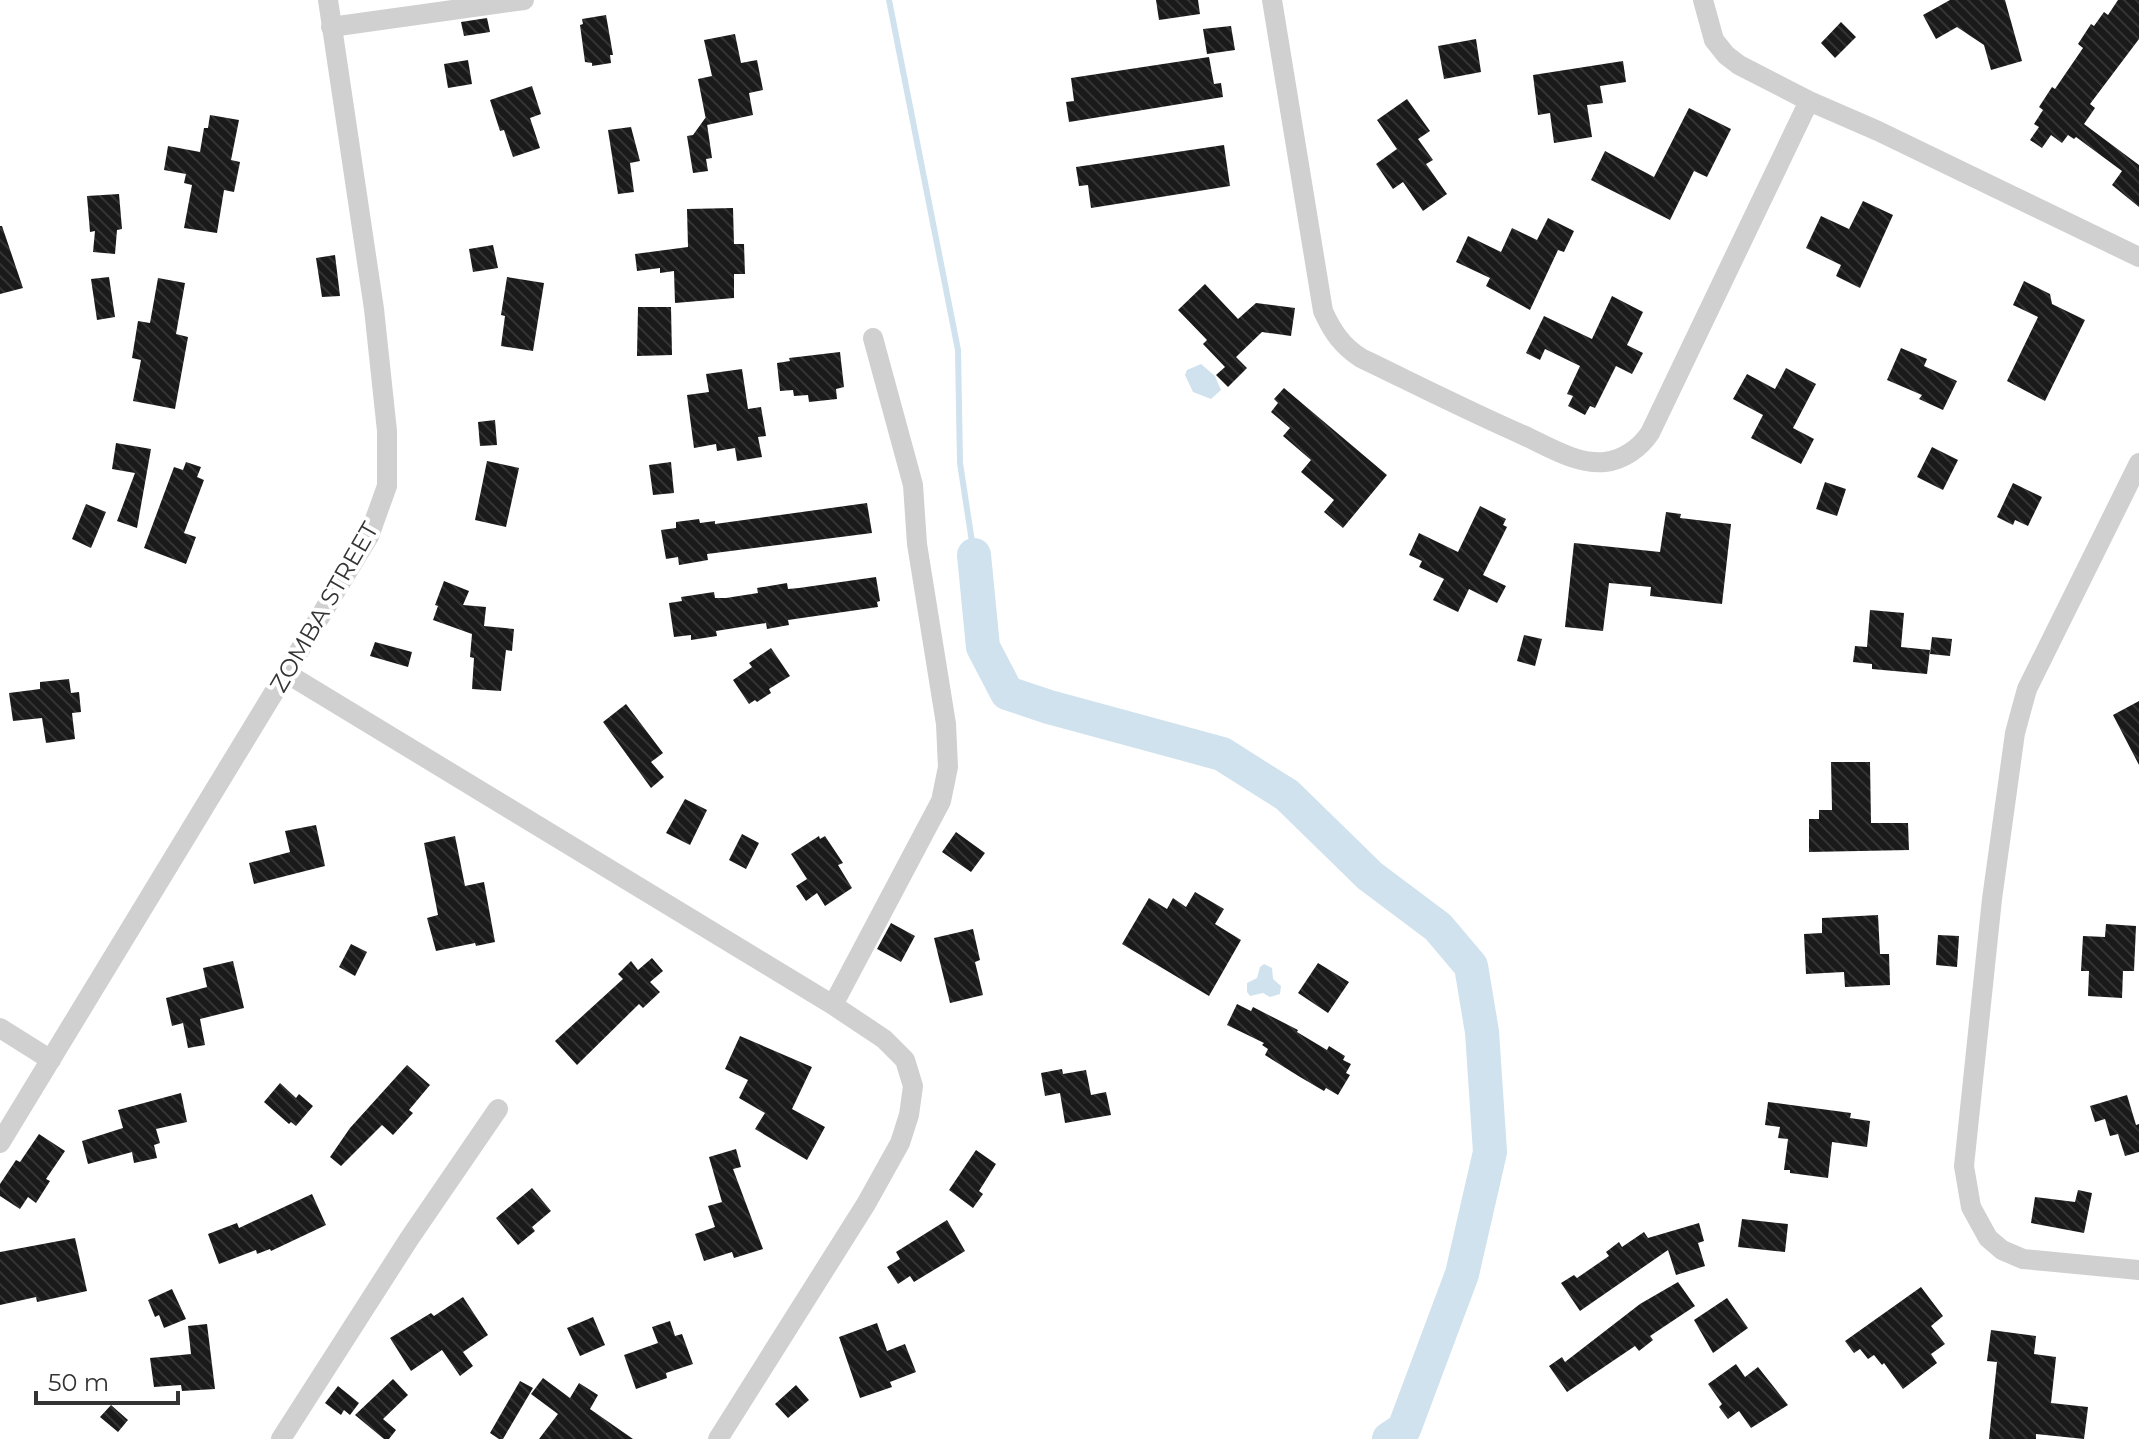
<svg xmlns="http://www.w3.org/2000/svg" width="2139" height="1439" font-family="Montserrat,sans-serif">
	<defs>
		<pattern id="building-back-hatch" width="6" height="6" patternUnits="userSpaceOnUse" patternTransform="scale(2)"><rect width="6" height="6" fill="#1a1a1a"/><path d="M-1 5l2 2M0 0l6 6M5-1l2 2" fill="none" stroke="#333"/></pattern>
	</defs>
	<rect width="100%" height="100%" fill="#fff"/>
	<path fill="#cfe2ee" d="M1201,364L1215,376L1221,390L1211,399L1193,392L1185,375L1187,370Z
		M1264,964L1272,968L1273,979L1281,986L1280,994L1270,997L1263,993L1250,996L1247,992V983L1257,978L1260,967Z"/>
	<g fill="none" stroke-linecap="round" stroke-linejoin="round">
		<path stroke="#cfe2ee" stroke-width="6" d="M889,0L958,350L960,463L974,555"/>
		<path stroke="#cfe2ee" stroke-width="34" d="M974,555L983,647L1007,693L1049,707L1222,754L1287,795L1370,876L1438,927L1471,966L1482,1032L1490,1152L1462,1274L1404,1429L1389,1439"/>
	</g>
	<path fill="url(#building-back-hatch)" d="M1156,0H1198L1200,14L1159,20Z
		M1950,0H2005L2022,61L1991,70L1984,45L1957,27L1936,39L1923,15Z
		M2118,0H2139V39L2090,104L2095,108L2084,124L2139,165V207L2112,185L2122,171L2076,137L2074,139L2068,135L2062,143L2051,135L2042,148L2030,140L2039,127L2034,124L2043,110L2039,107L2052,87L2055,89L2083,48L2078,44L2091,24L2094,26L2104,12L2108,15Z
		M606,15L613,55H610L611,63L592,66V63L585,62L580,25L583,24L582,19Z
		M487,18L490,32L464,36L461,22Z
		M1841,22L1856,37L1835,58L1821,43Z
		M1231,26L1235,50L1207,54L1203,29Z
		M735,34L741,63L757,60L763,90L749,93L753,115L707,125L698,79L712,76L704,40Z
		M1476,39L1481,72L1444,79L1438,46Z
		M1209,57L1214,84L1221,83L1223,97L1069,122L1066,102L1074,101L1071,78Z
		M468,60L472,84L448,88L444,64Z
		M1623,61L1626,82L1600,86L1603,103L1587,105L1592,137L1554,143L1550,113L1538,115L1533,75Z
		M532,86L541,114L530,118L540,148L513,157L504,130L500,131L490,100Z
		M1407,99L1430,131L1418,139L1433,160L1426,164L1447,194L1423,211L1403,182L1393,189L1376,164L1397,149L1377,120Z
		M1689,108L1731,129L1707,177L1694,171L1670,220L1591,180L1605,151L1654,177Z
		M210,115L239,120L231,160L240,162L234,192L224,190L217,233L184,228L192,185L184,183L186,174L164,170L168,146L200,152L204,128H208Z
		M706,117L712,158L706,159L708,171L693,173L687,136L693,135Z
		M631,127L640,161L630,163L634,192L618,194L608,130Z
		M1224,145L1230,186L1091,208L1088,185L1079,186L1076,167Z
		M119,194L122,229L117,230L115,254L93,252L95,231L90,232L87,196Z
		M1863,201L1893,215L1860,288L1836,276L1841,265L1806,248L1821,216L1849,229Z
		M733,208L734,244H744L745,274H734V298L675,303L674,271L660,273V268L637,271L635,254L688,247L687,209Z
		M1548,218L1574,231L1564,252L1558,250L1530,310L1486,286L1490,278L1456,262L1468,236L1501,252L1512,228L1537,240Z
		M0,226H2L23,288L0,294Z
		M493,245L498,268L473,272L469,249Z
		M335,255L340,296L322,297L316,258Z
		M109,277L115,317L97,320L91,279Z
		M507,277L544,283L533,351L501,346L505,316L501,315Z
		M158,278L185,283L176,334L188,337L175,409L133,401L141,360L132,358L138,321L150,323Z
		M2024,281L2050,294L2052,304L2085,320L2045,401L2007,381L2038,317L2013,305Z
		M1205,284L1238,319L1256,303L1295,308L1291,336L1262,332L1236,357L1247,368L1228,387L1216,375L1225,367L1203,344L1207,340L1178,310Z
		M1612,296L1643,312L1627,345L1643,353L1632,374L1616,366L1595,408L1590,406L1585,415L1568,406L1573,396L1567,394L1580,366L1545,349L1540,360L1526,353L1544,316L1592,339Z
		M638,307H671L672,355L637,356Z
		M1901,348L1927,359L1924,366L1957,381L1943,410L1919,399L1922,395L1887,380Z
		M840,352L844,387L836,389L837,399L809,402L808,395L794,396L793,390L780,391L777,363L790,361L789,358Z
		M1786,368L1816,384L1793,428L1814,439L1801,464L1751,438L1763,415L1733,399L1747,374L1775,389Z
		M742,369L748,409L761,407L766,436L758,437L762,457L737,461L735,448L717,451L716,444L694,448L687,395L709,392L706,374Z
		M1284,388L1387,475L1343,528L1324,512L1334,500L1301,472L1311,460L1283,436L1290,428L1271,412L1278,403L1274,399Z
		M495,420L497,445L480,446L478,422Z
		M116,443L151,449L137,528L117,521L135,473L112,469Z
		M1932,447L1958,460L1943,490L1917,477Z
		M487,461L519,468L506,527L475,520Z
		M186,462L201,467L197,477L204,480L184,533L196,537L186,564L144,548L174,467L183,470Z
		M671,462L674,493L653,495L649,465Z
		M1825,482L1846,489L1837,516L1816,509Z
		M2013,483L2042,497L2028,526L2015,520L2013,525L1997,517Z
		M867,503L872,533L707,554L708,560L679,565L678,557L666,559L661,530L676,528V522L699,519L700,523L715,521V524Z
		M86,504L106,512L91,548L72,539Z
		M1480,506L1506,519L1503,525L1507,527L1483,575L1506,586L1497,603L1469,589L1458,612L1433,600L1444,579L1419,567L1422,561L1409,555L1419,533L1458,552Z
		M1666,512L1681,514L1680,518L1731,524L1722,604L1650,596L1651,587L1609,583L1603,631L1565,627L1574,543L1660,552Z
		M876,577L880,601L877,602L878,607L788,620L789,625L767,629L766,623L716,631L717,636L691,640V635L674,637L669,603L682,601L681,597L714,592L715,598H726L758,593L757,588L787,583L788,589L799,588Z
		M444,581L469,591L463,605L486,607L484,626L514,629L512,651L506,650L501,691L472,689L474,658L470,657L472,634L433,620L438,606L435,605Z
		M1870,610L1904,613L1901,647L1930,650L1927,674L1872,669V664L1853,662L1855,646L1867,647Z
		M1524,635L1542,639L1535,666L1517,661Z
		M1932,637L1952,639L1950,656L1930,654Z
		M375,642L412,652L408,667L370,656Z
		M771,648L790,676L769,689L771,693L757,702L755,700L749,704L733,680L752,667L749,663Z
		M69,679L71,693L79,692L81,712L72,713L75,739L46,743L42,718L13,721L9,693L40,689V682Z
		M2139,701V765L2113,715Z
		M626,704L663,753L651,762L664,777L651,788L603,722Z
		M1831,762H1870L1871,823H1908L1909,850L1809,852V819H1819V810H1832Z
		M685,799L707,810L690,845L666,833Z
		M316,825L325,866L254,884L249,863L290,852L285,831Z
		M956,832L985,853L971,872L942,852Z
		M742,834L759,843L746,869L729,860Z
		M455,836L465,886L484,882L495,942L476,946L475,943L436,951L427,918L438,915L424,843Z
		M819,836L820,839L825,836L843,863L838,865L852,888L825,906L817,893L806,901L796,886L807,879L791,854Z
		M1195,892L1224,909L1215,924L1241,940L1209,996L1122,944L1149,898L1167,909L1173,898L1186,907Z
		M1878,915L1880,954H1889L1890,985L1845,987L1844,972L1806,974L1804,934L1822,933V918Z
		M891,923L915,936L901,962L877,949Z
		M2106,924L2136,926L2134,971H2123L2122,998L2088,996L2089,971H2081L2083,936L2105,937Z
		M973,929L980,960L975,962L983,995L950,1003L934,938Z
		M1938,935L1959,936L1957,967L1936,965Z
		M351,944L367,952L355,976L339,967Z
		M652,958L663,971L650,982L660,992L643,1008L639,1004L577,1065L555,1041L623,979L618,974L631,961L638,970Z
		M233,961L244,1008L200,1019L205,1045L188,1048L183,1023L172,1026L166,998L207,987L203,968Z
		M1318,963L1349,982L1328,1013L1298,993Z
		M1237,1004L1251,1011L1253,1007L1298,1030L1297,1032L1327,1050L1329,1046L1345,1056L1343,1060L1351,1064L1346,1073L1350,1075L1338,1095L1326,1088L1324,1091L1300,1077L1265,1055L1268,1049L1262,1045L1264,1043L1227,1025Z
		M740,1036L812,1067L792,1109L825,1127L807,1160L755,1129L765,1113L739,1098L748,1080L725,1069Z
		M407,1065L430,1085L409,1110L413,1113L393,1135L382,1125L341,1166L330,1157L350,1128Z
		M1062,1069L1063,1074L1086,1070L1091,1095L1106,1092L1111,1115L1065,1123L1060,1093L1045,1096L1041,1073Z
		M280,1083L296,1098L299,1094L313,1106L296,1126L291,1122L289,1124L264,1102Z
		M181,1093L187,1122L156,1129L160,1143L154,1145L157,1158L134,1163L132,1152L88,1164L82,1141L123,1128L118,1110Z
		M2127,1095L2136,1125L2139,1124V1152L2125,1156L2118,1134L2110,1136L2105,1119L2095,1122L2090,1106Z
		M1768,1102L1851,1113L1850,1118L1870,1121L1867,1147L1832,1142L1828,1178L1790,1173V1170H1784L1788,1139L1778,1138L1780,1127L1765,1125Z
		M39,1134L65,1151L46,1179L50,1181L36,1203L28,1197L20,1209L0,1196V1184L16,1160L20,1162Z
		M736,1149L741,1167L733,1169L763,1249L734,1258L732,1252L704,1261L695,1234L715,1227L708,1206L722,1202L709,1157Z
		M976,1150L996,1164L979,1191L983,1194L973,1208L949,1190Z
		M532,1188L551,1211L532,1227L535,1231L518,1245L496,1218Z
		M2078,1190L2092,1193L2084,1233L2031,1223L2035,1197L2075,1202Z
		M312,1194L326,1225L271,1251L270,1249L257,1254L256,1250L219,1264L208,1234L237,1223L239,1228Z
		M1742,1219L1788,1224L1785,1252L1738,1247Z
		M947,1220L965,1251L914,1282L910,1276L898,1284L887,1267L900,1259L896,1252Z
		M1699,1223L1704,1241L1698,1243L1705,1266L1676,1275L1668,1250L1580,1311L1561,1283L1574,1275L1577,1278L1609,1256L1606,1252L1619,1242L1622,1247L1644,1232L1648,1238Z
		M75,1238L87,1291L37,1302L36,1297L0,1305V1252Z
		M1678,1282L1695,1306L1650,1336L1653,1340L1639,1351L1635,1346L1567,1392L1549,1366L1562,1357L1565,1362L1640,1304Z
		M1921,1287L1943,1316L1931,1326L1945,1344L1931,1354L1937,1363L1903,1389L1884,1363L1882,1365L1874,1355L1868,1359L1860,1349L1854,1353L1845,1341Z
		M172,1289L186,1319L164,1328L159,1315L155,1317L148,1300Z
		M463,1297L488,1335L463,1352L473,1366L460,1376L442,1350L411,1371L390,1338L431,1313L434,1316Z
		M1727,1298L1748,1328L1713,1353L1694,1320Z
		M593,1317L605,1345L580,1356L567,1328Z
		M670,1321L675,1336L682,1334L693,1364L666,1373L667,1378L636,1389L624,1355L658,1343L652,1327Z
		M877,1323L887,1351L905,1344L916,1372L890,1382L892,1387L860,1398L839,1337Z
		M207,1324L215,1389L182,1391L181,1385L154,1387L150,1358L191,1354L188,1326Z
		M1991,1330L2036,1336L2034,1354L2056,1357L2051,1403L2088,1407L2084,1439L2036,1434V1439H1989L1997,1362L1987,1361Z
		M1736,1364L1745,1377L1758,1367L1788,1405L1751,1428L1739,1411L1728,1419L1719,1407L1722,1404L1708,1384Z
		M543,1378L570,1398L579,1383L598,1395L590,1409L633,1439H539L558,1414L531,1394Z
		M393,1379L408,1395L383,1419L396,1430L389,1439H384L355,1415Z
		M520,1381L533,1388L503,1439H499L490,1433Z
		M796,1385L809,1400L788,1418L775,1404Z
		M338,1386L359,1403L350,1415L344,1410L341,1415L325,1403Z
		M111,1405L128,1420L118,1432L100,1417Z"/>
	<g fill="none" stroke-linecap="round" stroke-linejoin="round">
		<path stroke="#d0d0d0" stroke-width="20" d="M1272,0L1323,311C1332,331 1342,346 1361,358C1415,384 1468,411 1523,435C1547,446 1577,465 1605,462C1623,460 1640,448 1650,433L1809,101
			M1703,0L1714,40L1726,55L1739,65L1809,101L1878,131L2139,257
			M331,27L524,0
			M2139,463L2027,689L2015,733L1992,899L1964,1166L1971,1207L1988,1238L2002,1250L2023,1259L2139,1270
			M286,673L833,1005L884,1039L905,1060L913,1086L909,1115L900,1143L866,1204L718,1439
			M833,1005L941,801L948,767L946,724L917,544L913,485L873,338
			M0,1028L51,1060
			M0,1143L369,536L387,486V431L374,309L328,0
			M281,1439L409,1239L498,1109"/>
	</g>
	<g text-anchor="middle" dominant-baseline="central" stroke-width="8" stroke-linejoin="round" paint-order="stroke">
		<g font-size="24" fill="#333" stroke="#fff">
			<text transform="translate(324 607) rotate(-60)">ZOMBA STREET</text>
		</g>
	</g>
	<path d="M36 1391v12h142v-12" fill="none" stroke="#333333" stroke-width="4"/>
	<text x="48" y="1391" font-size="24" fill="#333333" stroke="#ffffff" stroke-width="6" paint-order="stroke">50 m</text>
</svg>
